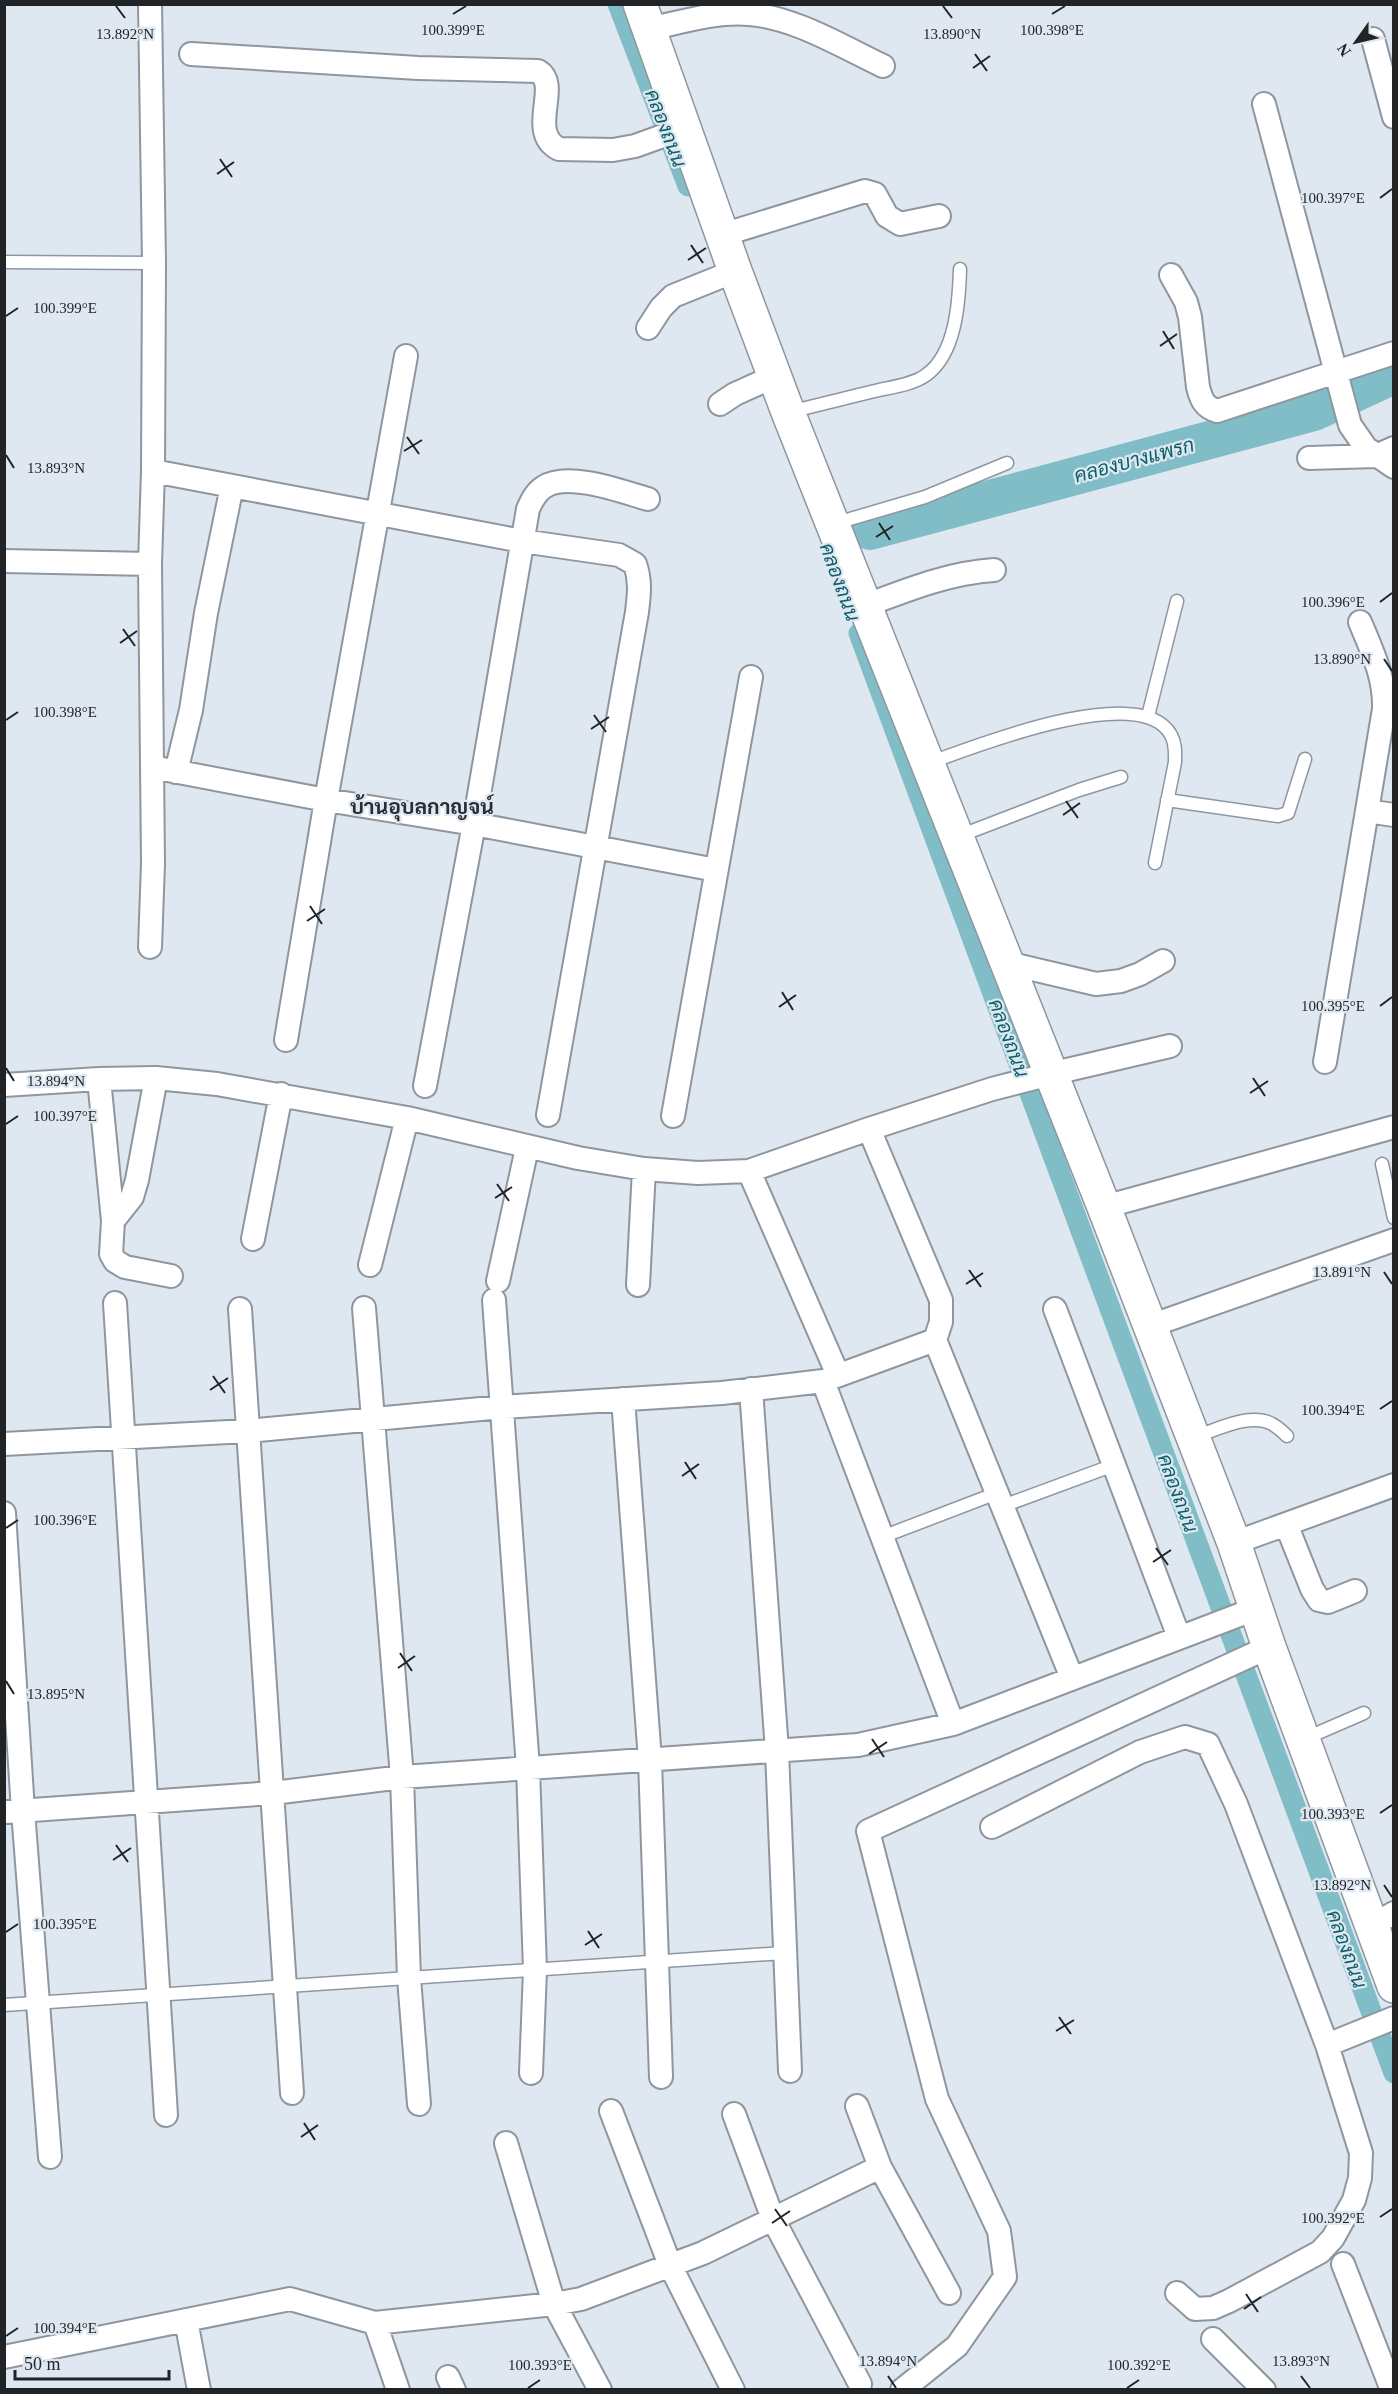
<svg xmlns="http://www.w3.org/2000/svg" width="1398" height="2394" font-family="'Times New Roman',Sarabun,serif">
	<rect width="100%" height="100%" fill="#dfe8f1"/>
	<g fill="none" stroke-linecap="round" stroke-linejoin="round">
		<path stroke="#81bdc7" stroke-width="21" d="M618,4L688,186
			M859,633L1394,2073"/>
		<path stroke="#81bdc7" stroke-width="38" d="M870,531L1314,412L1394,375"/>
		<defs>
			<path id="lane" d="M4,262L154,263
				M789,412C819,405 849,397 879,390C893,387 914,384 926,375C956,354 959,302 960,269
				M833,524L925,497L1007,463
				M1148,716L1177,601
				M929,763C973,747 1141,680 1171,735C1176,744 1175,753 1175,762L1155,863
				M1167,800L1278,816L1288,813L1305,759
				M959,836L1079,790L1121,777
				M1382,1164L1394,1218
				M1194,1437C1217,1430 1250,1412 1272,1424C1278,1427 1283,1432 1287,1436
				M1003,1506L1114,1465
				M882,1537L997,1493
				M1304,1739L1364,1713
				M4,2005L784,1953"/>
			<path id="street" d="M649,29C682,22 715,11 749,14C794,17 843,47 883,66
				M1373,39L1394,117
				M191,54L418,68L538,71C562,85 526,132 559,149L613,150L635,146L685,128
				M1264,104L1350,425L1366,448L1394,467
				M722,235L865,191L875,194L887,216L900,224L939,216
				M1171,275L1186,302L1190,317L1198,387C1201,399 1204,407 1217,411L1394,353
				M648,328L661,308L673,296L735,271
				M720,404L735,394L775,376
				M1309,458L1376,456L1394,448
				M153,471L522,541L619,555L635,564C641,581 639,595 637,612L548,1115
				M4,561L150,564
				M864,606C907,590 948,573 994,570
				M152,767L326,800L474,824L716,870
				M176,772L191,710L206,613L232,486
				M1367,811L1394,815
				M150,947L153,863L150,564L153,471L154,263L150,4
				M1007,963L1096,984L1121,981L1140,974L1163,961
				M286,1040L326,800L406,356
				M1325,1062L1384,709C1385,677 1372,651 1360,622
				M99,1079L113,1221L111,1254L115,1261L125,1267L171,1276
				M4,1085L99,1079L156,1078L217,1084L407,1118L578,1158L644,1169L698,1173L749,1171L869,1129L992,1089L1050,1074L1170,1046
				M425,1086L474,824L528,509C532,500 536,492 544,487C568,471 623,492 648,499
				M673,1116L751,677
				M869,1129L941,1300V1322L935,1340L1072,1678
				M749,1171L838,1375
				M1104,1207L1394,1127
				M113,1221L132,1197L137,1180L156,1078
				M253,1239L281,1094
				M370,1265L407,1118
				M498,1281L527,1148
				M638,1285L644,1169
				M494,1300L528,1768L535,1970L531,2073
				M115,1303L166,2115
				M364,1308L402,1777L409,1978L419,2104
				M240,1309L292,2093
				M1055,1309L1179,1637
				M1150,1326L1394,1240
				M823,1381L953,1724
				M751,1389L777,1751L790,2071
				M623,1399L650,1760L661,2077
				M4,1444L247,1431L502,1407L722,1393L823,1381L935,1340
				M4,1513L23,1811L50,2157
				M1286,1524L1312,1589L1319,1600L1328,1602L1355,1591
				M1234,1543L1394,1485
				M4,1812L273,1793L402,1777L858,1745L953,1724L1255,1609
				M992,1827L1140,1752L1185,1737L1208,1744L1236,1804L1327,2045
				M1371,1926L1394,1913
				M857,2106L880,2167L949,2293
				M611,2111L670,2265L733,2390
				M734,2114L773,2219L860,2384
				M506,2143L554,2304L600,2390
				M1343,2264L1392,2390
				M1177,2293L1195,2309L1213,2308L1229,2301L1320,2252L1333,2238L1354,2200L1360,2178L1361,2153L1327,2045L1394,2018
				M186,2320L199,2390
				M375,2323L398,2390
				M1213,2339L1264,2390
				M4,2357L290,2299L375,2323L554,2304L581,2299L703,2253L880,2167
				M448,2377L454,2390
				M902,2390L957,2346L1005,2277L999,2231L937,2099L868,1831L1269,1647"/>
			<path id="secondary" d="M640,4L735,271L788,412L1104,1207L1234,1543L1269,1647L1394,1986"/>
		</defs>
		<use href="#lane" stroke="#8e969f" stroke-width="15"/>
		<use href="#street" stroke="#8e969f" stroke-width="26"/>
		<use href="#secondary" stroke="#8e969f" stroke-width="36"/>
		<use href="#lane" stroke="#fff" stroke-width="12"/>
		<use href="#street" stroke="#fff" stroke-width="22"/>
		<use href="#secondary" stroke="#fff" stroke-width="33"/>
	</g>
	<path fill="none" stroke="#212427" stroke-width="2" d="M116,6L125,18M943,6L952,18M453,14L466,6M1052,14L1065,6M975,54L987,71M973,68L990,56M220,159L232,177M217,174L234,162M1380,198L1392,189M691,245L703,263M688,260L706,248M6,316L18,308M1163,331L1174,349M1160,346L1177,334M407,437L419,454M404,451L422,440M6,455L14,468M879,523L890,540M876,537L893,526M1380,602L1392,593M123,629L135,646M120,643L137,631M1384,659L1392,671M594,715L606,732M6,720L18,712M591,729L609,717M1066,801L1078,818M1063,815L1080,803M310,906L322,924M307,921L325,909M782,992L793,1010M1380,1006L1392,997M779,1007L796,995M6,1068L14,1081M1253,1078L1265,1096M1250,1093L1268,1081M6,1124L18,1116M497,1184L509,1201M495,1198L512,1187M969,1270L981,1287M1384,1272L1392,1284M966,1284L983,1273M213,1376L225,1393M210,1390L228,1378M1380,1409L1392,1401M685,1462L696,1479M682,1476L699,1464M6,1528L18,1520M1156,1548L1168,1565M1153,1562L1171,1550M400,1653L412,1671M398,1668L415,1656M6,1681L14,1694M872,1739L884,1757M869,1754L887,1742M1380,1813L1392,1805M116,1845L128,1862M113,1860L131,1848M1384,1885L1392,1897M588,1931L599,1948M6,1932L18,1924M585,1945L602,1934M1059,2017L1071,2034M1056,2031L1074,2020M304,2123L315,2140M301,2137L318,2125M775,2209L787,2226M1380,2217L1392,2209M772,2223L790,2211M1246,2294L1258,2312M1244,2309L1261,2297M6,2336L18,2328M888,2376L896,2388M1301,2376L1310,2388M528,2388L540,2380M1127,2388L1139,2380"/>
	<g text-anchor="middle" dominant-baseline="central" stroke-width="4.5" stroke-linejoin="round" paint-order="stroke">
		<g font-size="20" font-style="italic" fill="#0c606b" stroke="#dfe8f1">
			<text transform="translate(666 128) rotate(69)">คลองถนน</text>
			<text transform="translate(1134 460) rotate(-15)">คลองบางแพรก</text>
			<text transform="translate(840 582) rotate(70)">คลองถนน</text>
			<text transform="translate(1009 1038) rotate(70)">คลองถนน</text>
			<text transform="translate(1178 1493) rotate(70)">คลองถนน</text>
			<text transform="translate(1347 1949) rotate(70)">คลองถนน</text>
		</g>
		<g font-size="21" font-weight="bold" fill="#282e35" stroke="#dfe8f1">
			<text x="422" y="807">บ้านอุบลกาญจน์</text>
		</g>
	</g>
	<g font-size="15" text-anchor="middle" fill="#212427" stroke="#dfe8f1" stroke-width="4.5" stroke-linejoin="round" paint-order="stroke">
		<text x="453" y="35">100.399°E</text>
		<text x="1052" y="35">100.398°E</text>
		<text x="125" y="39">13.892°N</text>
		<text x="952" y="39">13.890°N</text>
		<text x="1333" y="203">100.397°E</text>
		<text x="65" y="313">100.399°E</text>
		<text x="56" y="473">13.893°N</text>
		<text x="1333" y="607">100.396°E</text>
		<text x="1342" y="664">13.890°N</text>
		<text x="65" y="717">100.398°E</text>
		<text x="1333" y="1011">100.395°E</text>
		<text x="56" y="1086">13.894°N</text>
		<text x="65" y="1121">100.397°E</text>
		<text x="1342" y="1277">13.891°N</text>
		<text x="1333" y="1415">100.394°E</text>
		<text x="65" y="1525">100.396°E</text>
		<text x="56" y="1699">13.895°N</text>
		<text x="1333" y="1819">100.393°E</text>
		<text x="1342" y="1890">13.892°N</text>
		<text x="65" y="1929">100.395°E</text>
		<text x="1333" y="2223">100.392°E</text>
		<text x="65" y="2333">100.394°E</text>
		<text x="888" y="2366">13.894°N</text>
		<text x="1301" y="2366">13.893°N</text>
		<text x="540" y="2370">100.393°E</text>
		<text x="1139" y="2370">100.392°E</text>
	</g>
	<rect width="1398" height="2394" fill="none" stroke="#212427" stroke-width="12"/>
	<g transform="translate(1356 42) rotate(236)" stroke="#dfe8f1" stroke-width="4.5" paint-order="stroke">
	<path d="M0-4.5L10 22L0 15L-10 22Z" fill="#212427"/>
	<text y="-9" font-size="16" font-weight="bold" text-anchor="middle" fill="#212427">N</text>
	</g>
	<path d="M15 2370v9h154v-9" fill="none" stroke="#212427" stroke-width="3"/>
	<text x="24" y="2370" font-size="18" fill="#212427" stroke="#dfe8f1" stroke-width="4.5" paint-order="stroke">50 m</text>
</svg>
